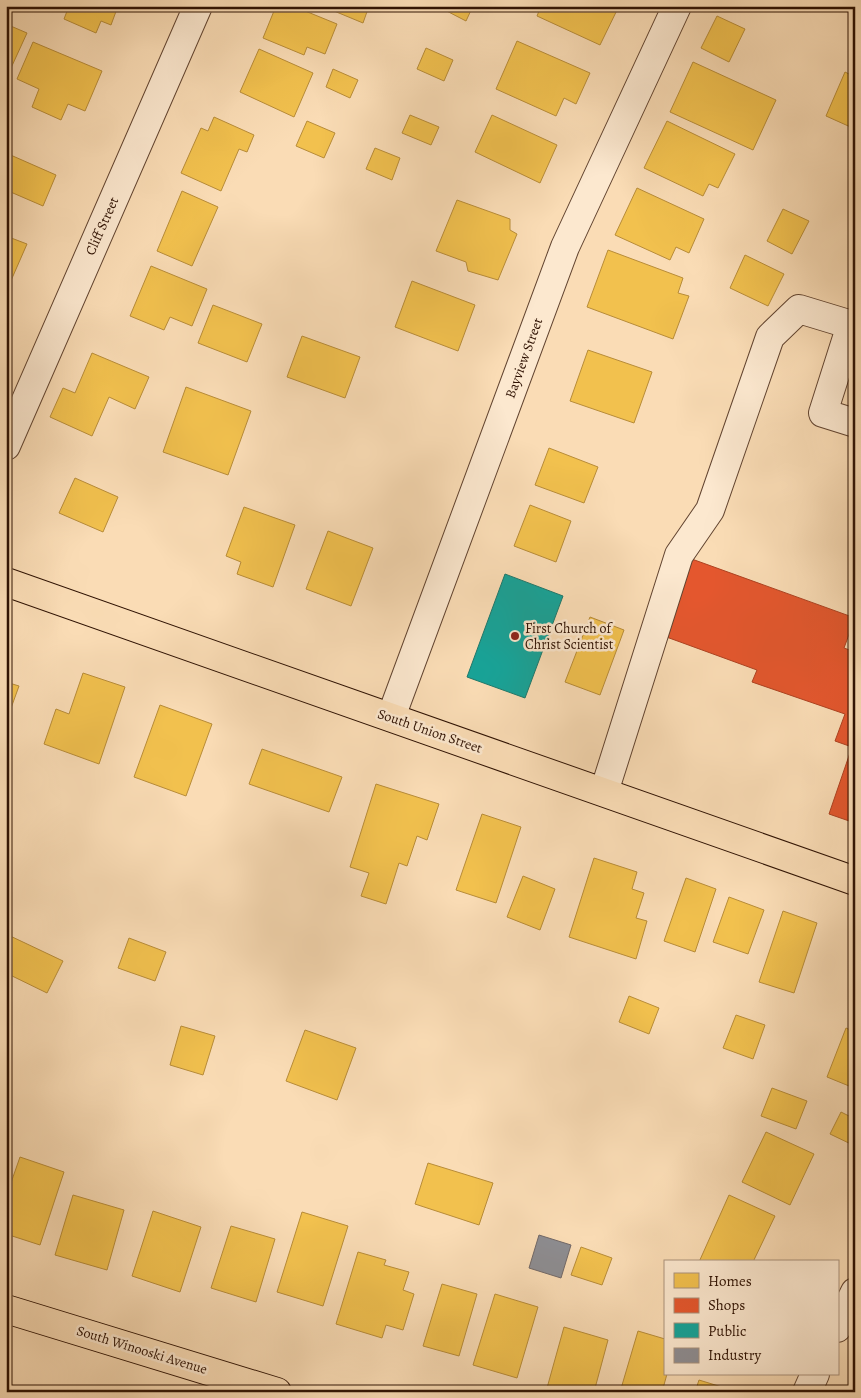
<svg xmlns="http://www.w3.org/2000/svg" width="861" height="1398" font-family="Alegreya,serif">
	<rect width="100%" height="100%" fill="#fadcb5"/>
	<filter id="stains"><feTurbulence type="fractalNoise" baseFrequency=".004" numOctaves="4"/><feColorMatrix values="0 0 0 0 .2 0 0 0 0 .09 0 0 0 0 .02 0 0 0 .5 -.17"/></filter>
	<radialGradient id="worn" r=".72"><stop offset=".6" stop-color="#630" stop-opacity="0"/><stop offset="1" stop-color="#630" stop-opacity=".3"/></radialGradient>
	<path fill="#f2c14e" stroke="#b88c38" d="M69,6H118L111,25L101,21L96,33L64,19Z
		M276,6H293L337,24L325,54L307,47L304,55L263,38Z
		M322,6H369L363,23Z
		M437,6H473L466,21Z
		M541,6H619L600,45L537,16Z
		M717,16L745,29L729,62L701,48Z
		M6,24L27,33L11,68L6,65Z
		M517,41L590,73L576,104L564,98L556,116L496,89Z
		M33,42L102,71L85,111L68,104L61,120L32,107L39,89L17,79Z
		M426,48L453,60L444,81L417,69Z
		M259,49L313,73L294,117L240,92Z
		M693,62L776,100L753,150L670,112Z
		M333,69L358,80L350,98L326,87Z
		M845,72L855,77V129L826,116Z
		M410,115L439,127L431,145L402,133Z
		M492,115L557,145L540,183L475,152Z
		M214,117L254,135L247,152L239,149L221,191L181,173L201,128L208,131Z
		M307,121L335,133L324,158L296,146Z
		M667,121L735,154L718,188L709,184L703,196L644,168Z
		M375,148L400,158L392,180L366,169Z
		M6,153L56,175L43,206L6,190Z
		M637,188L704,219L689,253L676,247L670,260L615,235Z
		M182,191L218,207L192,266L157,251Z
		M457,200L510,219V230L517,234L498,280L468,271L466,262L436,251Z
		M783,209L809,221L792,254L767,241Z
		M6,236L27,244L6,292Z
		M608,250L683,278L678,293L689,296L673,339L587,307Z
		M745,255L784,274L768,306L730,288Z
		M151,266L207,289L192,326L170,317L164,330L130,316Z
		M412,281L475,305L458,351L395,327Z
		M213,305L262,324L247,362L198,343Z
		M302,336L360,357L345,398L287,377Z
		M588,350L652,372L634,423L570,401Z
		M92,353L149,377L135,409L109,397L92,436L50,417L63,388L75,393Z
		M186,387L251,411L228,475L163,452Z
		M549,448L598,467L584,503L535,485Z
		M75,478L118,497L103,532L59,513Z
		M530,505L571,521L556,562L514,546Z
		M244,507L295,525L273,587L237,574L241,562L226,556Z
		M328,531L373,548L351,606L306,589Z
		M590,617L624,630L600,695L565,682Z
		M83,673L125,687L99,764L44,744L56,709L69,714Z
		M6,682L19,686L6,722Z
		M160,705L212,724L186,796L134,777Z
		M262,749L342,777L329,812L249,784Z
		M376,784L439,804L427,840L417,836L407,866L399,863L386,904L361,896L369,873L350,867Z
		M482,814L521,827L496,903L456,890Z
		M594,858L637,872L632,889L644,893L636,918L647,921L636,959L569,937Z
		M523,876L555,889L540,930L507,917Z
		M686,878L716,889L695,952L664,941Z
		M729,897L764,910L748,954L713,942Z
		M783,911L817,923L794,993L759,982Z
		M6,934L63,961L47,993L6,973Z
		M129,938L166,952L155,981L118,968Z
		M629,996L659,1008L649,1034L619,1022Z
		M736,1015L765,1025L753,1059L723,1048Z
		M181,1026L215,1036L203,1075L170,1065Z
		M846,1028L855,1032L854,1088L827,1077Z
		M305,1030L356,1048L337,1100L286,1081Z
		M772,1088L807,1101L796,1129L761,1116Z
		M841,1112L855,1119V1146L830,1134Z
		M766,1132L814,1154L790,1205L742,1182Z
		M20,1157L64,1172L40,1245L6,1234V1197Z
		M428,1163L493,1183L479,1225L415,1204Z
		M73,1195L124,1210L107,1270L55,1255Z
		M729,1195L775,1216L753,1262H699Z
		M153,1211L201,1227L180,1292L132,1276Z
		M302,1212L348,1226L323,1306L277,1292Z
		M231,1226L275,1239L256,1302L211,1288Z
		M581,1247L612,1258L602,1285L571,1275Z
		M358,1252L386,1260L384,1265L409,1272L403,1290L414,1294L403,1330L386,1325L382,1338L336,1324Z
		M442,1284L477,1294L459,1356L423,1346Z
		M495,1294L538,1307L517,1378L473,1365Z
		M564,1327L608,1340L594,1392H560L547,1388Z
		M638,1331L665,1339V1374H667L662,1392H620Z
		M699,1380L738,1392H695Z"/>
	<path fill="#e4572e" stroke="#ae4221" d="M689,558L855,618L844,648L855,652V823L829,814L852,747L835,741L845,714L752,682L757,670L661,635Z"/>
	<path fill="#17a398" stroke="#1e786b" d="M505,574L563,596L525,698L467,677Z"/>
	<path fill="#8d8d92" stroke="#716867" d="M539,1235L571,1245L561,1278L529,1268Z"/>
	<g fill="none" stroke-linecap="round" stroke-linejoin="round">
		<defs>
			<path id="minor" d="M851,325L823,413L855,423
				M6,446L198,6
				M391,717L565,247L677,6
				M604,792L679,555L710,510L770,337L799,309L855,326
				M837,1328L855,1292
				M807,1392L815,1374"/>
			<path id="major" d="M6,582L855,881
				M6,1309L277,1392"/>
		</defs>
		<use href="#minor" stroke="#624430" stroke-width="30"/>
		<use href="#major" stroke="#2f1203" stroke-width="30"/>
		<use href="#minor" stroke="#fce8cf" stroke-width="28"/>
		<use href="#major" stroke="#fadcb5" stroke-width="28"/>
	</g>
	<circle fill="#8f2418" stroke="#fce8cf" stroke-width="2" cx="515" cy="636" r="5"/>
	<g text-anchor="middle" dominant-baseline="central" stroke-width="5" stroke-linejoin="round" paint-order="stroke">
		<g font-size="14" fill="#2f1203" stroke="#fce8cf">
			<text transform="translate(102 226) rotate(-66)">Cliff Street</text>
			<text transform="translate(524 358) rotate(-70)">Bayview Street</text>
			<text transform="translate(430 731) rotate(19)">South Union Street</text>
			<text transform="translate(142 1350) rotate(17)">South Winooski Avenue</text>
		</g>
		<g font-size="14" fill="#2f1203" stroke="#fce8cf" text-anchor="start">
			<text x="525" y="628">First Church of<tspan x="525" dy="16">Christ Scientist</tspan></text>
		</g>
	</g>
	<rect width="861" height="1398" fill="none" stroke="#fadcb5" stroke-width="25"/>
	<rect x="8" y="8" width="846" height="1383" fill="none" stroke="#2f1203" stroke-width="2.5"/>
	<rect x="12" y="12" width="836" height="1373" fill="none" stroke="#2f1203"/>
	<rect x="664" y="1260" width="175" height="115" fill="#fce8cf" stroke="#aa927d"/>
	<rect x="674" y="1273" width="25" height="15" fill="#f2c14e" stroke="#aa927d"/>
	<text x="708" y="1286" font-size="15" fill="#2f1203">Homes</text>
	<rect x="674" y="1298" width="25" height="15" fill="#e4572e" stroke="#aa927d"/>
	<text x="708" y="1310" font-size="15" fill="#2f1203">Shops</text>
	<rect x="674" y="1323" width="25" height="15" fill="#17a398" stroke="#aa927d"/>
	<text x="708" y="1336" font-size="15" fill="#2f1203">Public</text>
	<rect x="674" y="1348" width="25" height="15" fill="#8d8d92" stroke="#aa927d"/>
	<text x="708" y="1360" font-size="15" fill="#2f1203">Industry</text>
	<rect width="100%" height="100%" filter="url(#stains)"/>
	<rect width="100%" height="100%" fill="url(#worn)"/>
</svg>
